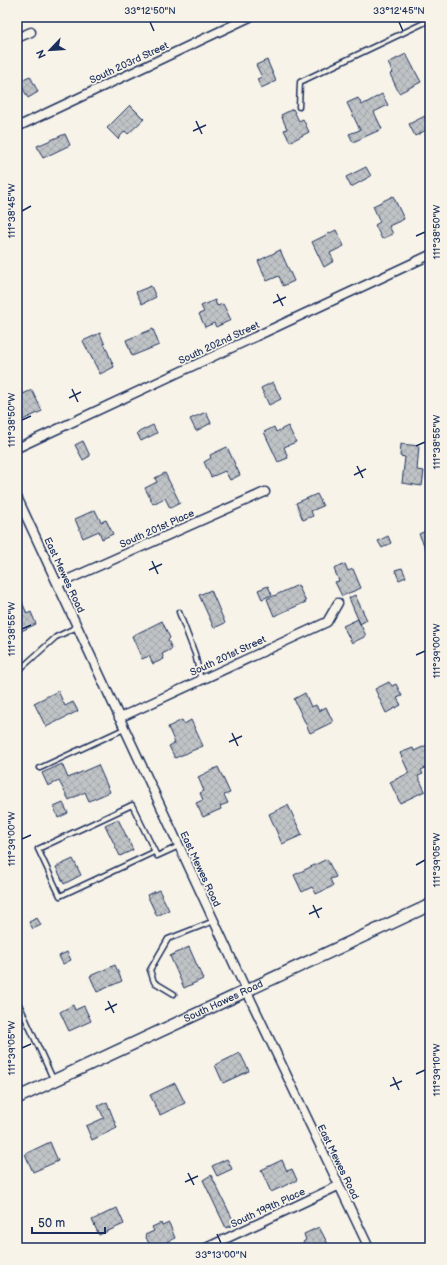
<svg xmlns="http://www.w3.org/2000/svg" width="447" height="1265" font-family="'Balsamiq Sans',sans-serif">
	<defs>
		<pattern id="building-cross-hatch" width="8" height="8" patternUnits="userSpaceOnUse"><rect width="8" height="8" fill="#c0c3c5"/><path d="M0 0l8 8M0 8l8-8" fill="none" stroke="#a4a8ac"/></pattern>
	</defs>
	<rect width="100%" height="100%" fill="#f7f3e8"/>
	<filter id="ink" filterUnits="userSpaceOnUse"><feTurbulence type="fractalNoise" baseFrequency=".025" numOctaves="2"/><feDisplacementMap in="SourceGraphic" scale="8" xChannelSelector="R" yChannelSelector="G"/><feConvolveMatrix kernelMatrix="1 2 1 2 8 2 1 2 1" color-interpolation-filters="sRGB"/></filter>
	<g filter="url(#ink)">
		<path fill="url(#building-cross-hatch)" stroke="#1b2f5e" d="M406,54L421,82L399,93L390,74L393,73L388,63Z
			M267,60L276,81L261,88L257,79L262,77L256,65Z
			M30,76L38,92L28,98L19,81Z
			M382,94L388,105L374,112L382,129L353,142L349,134L360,130L347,103L358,98L362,105Z
			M130,105L144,119L128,134L125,131L118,139L107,128Z
			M293,109L299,121L303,119L309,132L290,142L284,130L287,129L281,115Z
			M425,116L430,128L415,136L409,124Z
			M65,134L70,145L43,158L37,146Z
			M366,167L371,176L351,187L346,177Z
			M393,196L404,219L389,226L393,234L382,239L375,225L380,222L373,206Z
			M336,230L344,246L330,253L334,261L324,267L312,242Z
			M280,250L294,281L283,286L279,276L267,281L258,261Z
			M151,286L156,297L142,304L136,292Z
			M215,300L217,306L223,304L231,320L216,327L214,323L205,327L199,314L204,312L201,306Z
			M153,329L159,345L132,356L126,340Z
			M100,333L114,367L100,374L83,341Z
			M17,382L23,394L32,390L42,411L23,420L17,407Z
			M273,382L281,399L269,405L261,388Z
			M206,412L211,423L196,431L190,419Z
			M153,425L157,433L141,441L137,433Z
			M288,426L296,442L284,447L288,458L278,462L264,432L274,427L276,432Z
			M83,441L90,456L83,460L75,445Z
			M401,444L419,446L417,470L424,471L422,486L402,483L405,457L400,456Z
			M227,447L240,475L230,480L225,471L211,477L204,462L211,458L210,455Z
			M165,473L180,503L170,508L165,498L153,504L145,488L157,482L155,478Z
			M317,494L323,506L311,511L313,516L303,520L296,503Z
			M95,510L101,522L106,520L113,534L102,539L99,531L83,538L75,519Z
			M430,529V558L419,534Z
			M388,536L391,543L382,548L378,541Z
			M345,564L348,571L353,569L361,588L342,596L335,582L339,581L334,569Z
			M402,568L406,577L399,580L395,570Z
			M298,585L306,602L274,616L267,599Z
			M268,586L272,595L262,599L258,590Z
			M17,590L27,614L31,612L36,624L17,633Z
			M211,590L225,623L214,628L199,595Z
			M355,595L367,620L360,624L349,598Z
			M358,619L366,636L352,643L343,626Z
			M162,621L170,638L168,640L172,649L162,654L164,659L153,664L149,656L142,659L132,636Z
			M389,682L392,686L396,684L402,696L397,698L401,705L386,713L375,689Z
			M58,691L65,706L73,702L78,711L46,727L34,703Z
			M305,693L311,707L316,705L319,711L326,707L333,722L310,733L294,699Z
			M182,720L184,724L191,720L203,746L175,758L169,746L175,743L168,727Z
			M427,745L430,753V766L421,770L423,774L418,776L425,791L400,803L390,782L409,773L400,753L413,748L414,751Z
			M62,764L68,778L98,765L110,792L89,801L85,792L69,800L59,781L48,786L42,773Z
			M218,767L230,793L224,795L228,803L220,806L221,809L203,817L196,803L203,800L200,793L204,791L198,777Z
			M63,803L68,813L58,818L54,807Z
			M288,805L302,835L282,844L269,814Z
			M118,819L133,850L120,856L105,825Z
			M73,859L81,875L64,884L56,867Z
			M327,859L336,877L330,879L333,886L316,894L312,887L302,892L294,875Z
			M159,890L169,910L157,916L147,895Z
			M37,918L41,925L33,929L29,922Z
			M189,947L203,979L184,988L170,956Z
			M67,952L71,960L63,964L59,956Z
			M115,965L122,981L97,992L90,976Z
			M73,1005L75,1010L84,1006L91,1021L69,1031L60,1012Z
			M240,1053L249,1071L223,1083L215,1065Z
			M175,1083L185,1103L160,1115L150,1095Z
			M107,1102L117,1128L92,1140L86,1126L104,1118L98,1106Z
			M50,1142L58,1161L33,1172L25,1154Z
			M227,1159L232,1169L217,1176L212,1166Z
			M282,1160L287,1171L292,1169L297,1180L271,1192L261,1170Z
			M211,1175L235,1224L226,1228L203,1180Z
			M117,1208L124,1224L99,1235L92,1220Z
			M161,1223L162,1226L169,1223L175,1238L165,1243L166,1246L161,1248H151L145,1235L154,1231L152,1227Z
			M319,1227L330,1248H306L303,1242L306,1240L304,1234Z"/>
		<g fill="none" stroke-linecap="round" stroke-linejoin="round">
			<defs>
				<path id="service" d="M299,107L300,82L430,20
					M179,612L195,654L201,680
					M17,672L56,637L77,627
					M40,768L124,729
					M154,852L60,896L38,849L132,805L157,856L179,846
					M174,994L154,982L150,970L168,939L214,921
					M17,1000L54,1081
					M423,1248L430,1245"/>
				<path id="minor" d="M17,38L31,32
					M17,127L250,17
					M17,448L430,255
					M17,497L247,992L369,1248
					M58,584L265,492
					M119,718L327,622L338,603
					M206,1248L338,1186"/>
				<g id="secondary">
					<path id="s1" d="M17,1098L430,905"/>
				</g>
			</defs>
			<use href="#service" stroke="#1b2f5e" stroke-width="7"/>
			<use href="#minor" stroke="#1b2f5e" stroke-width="11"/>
			<use href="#secondary" stroke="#1b2f5e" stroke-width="14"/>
			<use href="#service" stroke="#f7f3e8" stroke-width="4"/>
			<use href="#minor" stroke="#f7f3e8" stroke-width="8"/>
			<use href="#secondary" stroke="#f7f3e8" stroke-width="11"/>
		</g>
	</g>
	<path fill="none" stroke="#1b2f5e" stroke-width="1.5" d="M150,22L154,31M399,22L403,31M196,121L202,134M193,131L206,125M22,211L31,206M416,236L425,232M277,294L283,306M273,303L286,297M72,389L78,402M69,398L81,392M22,420L31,416M416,446L425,442M357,466L363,478M354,475L366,469M152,561L158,574M149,570L162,564M22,629L31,625M416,655L425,651M232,733L238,746M229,742L242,736M22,839L31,835M416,865L425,860M313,905L319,918M309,914L322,908M108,1001L114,1013M105,1010L117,1004M22,1048L31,1044M416,1074L425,1070M393,1077L399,1090M390,1086L402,1081M188,1173L194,1185M185,1182L198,1176M217,1234L221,1243"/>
	<g text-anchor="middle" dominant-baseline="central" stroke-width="3.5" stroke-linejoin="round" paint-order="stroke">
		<g font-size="10" fill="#1b2f5e" stroke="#f7f3e8">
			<text transform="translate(129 63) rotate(-25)">South 203rd Street</text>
			<text transform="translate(219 343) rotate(-25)">South 202nd Street</text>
			<text transform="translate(157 529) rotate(-24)">South 201st Place</text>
			<text transform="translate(64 575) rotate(65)">East Mewes Road</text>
			<text transform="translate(228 656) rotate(-25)">South 201st Street</text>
			<text transform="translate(200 869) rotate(65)">East Mewes Road</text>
			<text stroke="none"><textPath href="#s1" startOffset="228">South Hawes Road</textPath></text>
			<text transform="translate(338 1162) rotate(64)">East Mewes Road</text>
			<text transform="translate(268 1208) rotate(-25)">South 199th Place</text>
		</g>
	</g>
	<rect width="447" height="1265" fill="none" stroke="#f7f3e8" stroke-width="44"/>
	<g transform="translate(50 50) rotate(245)" stroke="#f7f3e8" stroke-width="3" paint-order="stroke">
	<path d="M0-3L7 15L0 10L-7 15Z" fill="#1b2f5e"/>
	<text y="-6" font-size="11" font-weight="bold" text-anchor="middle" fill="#1b2f5e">N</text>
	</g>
	<path d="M32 1227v6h73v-6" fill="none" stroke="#1b2f5e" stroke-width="2"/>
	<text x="38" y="1227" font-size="12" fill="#1b2f5e" stroke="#f7f3e8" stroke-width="3" paint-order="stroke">50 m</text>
	<rect x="22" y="22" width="403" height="1221" fill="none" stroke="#1b2f5e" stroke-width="1.5"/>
	<g font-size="10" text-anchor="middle" fill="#1b2f5e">
		<text x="150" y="14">33°12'50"N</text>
		<text x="399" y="14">33°12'45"N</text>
		<text transform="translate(11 211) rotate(-90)" y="4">111°38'45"W</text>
		<text transform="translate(436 232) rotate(-90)" y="4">111°38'50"W</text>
		<text transform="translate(11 420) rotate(-90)" y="4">111°38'50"W</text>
		<text transform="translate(436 442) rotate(-90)" y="4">111°38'55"W</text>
		<text transform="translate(11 629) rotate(-90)" y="4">111°38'55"W</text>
		<text transform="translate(436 651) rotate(-90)" y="4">111°39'00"W</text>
		<text transform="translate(11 839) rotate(-90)" y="4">111°39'00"W</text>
		<text transform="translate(436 860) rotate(-90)" y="4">111°39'05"W</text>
		<text transform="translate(11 1048) rotate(-90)" y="4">111°39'05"W</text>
		<text transform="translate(436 1070) rotate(-90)" y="4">111°39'10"W</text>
		<text x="221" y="1258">33°13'00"N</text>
	</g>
</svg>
